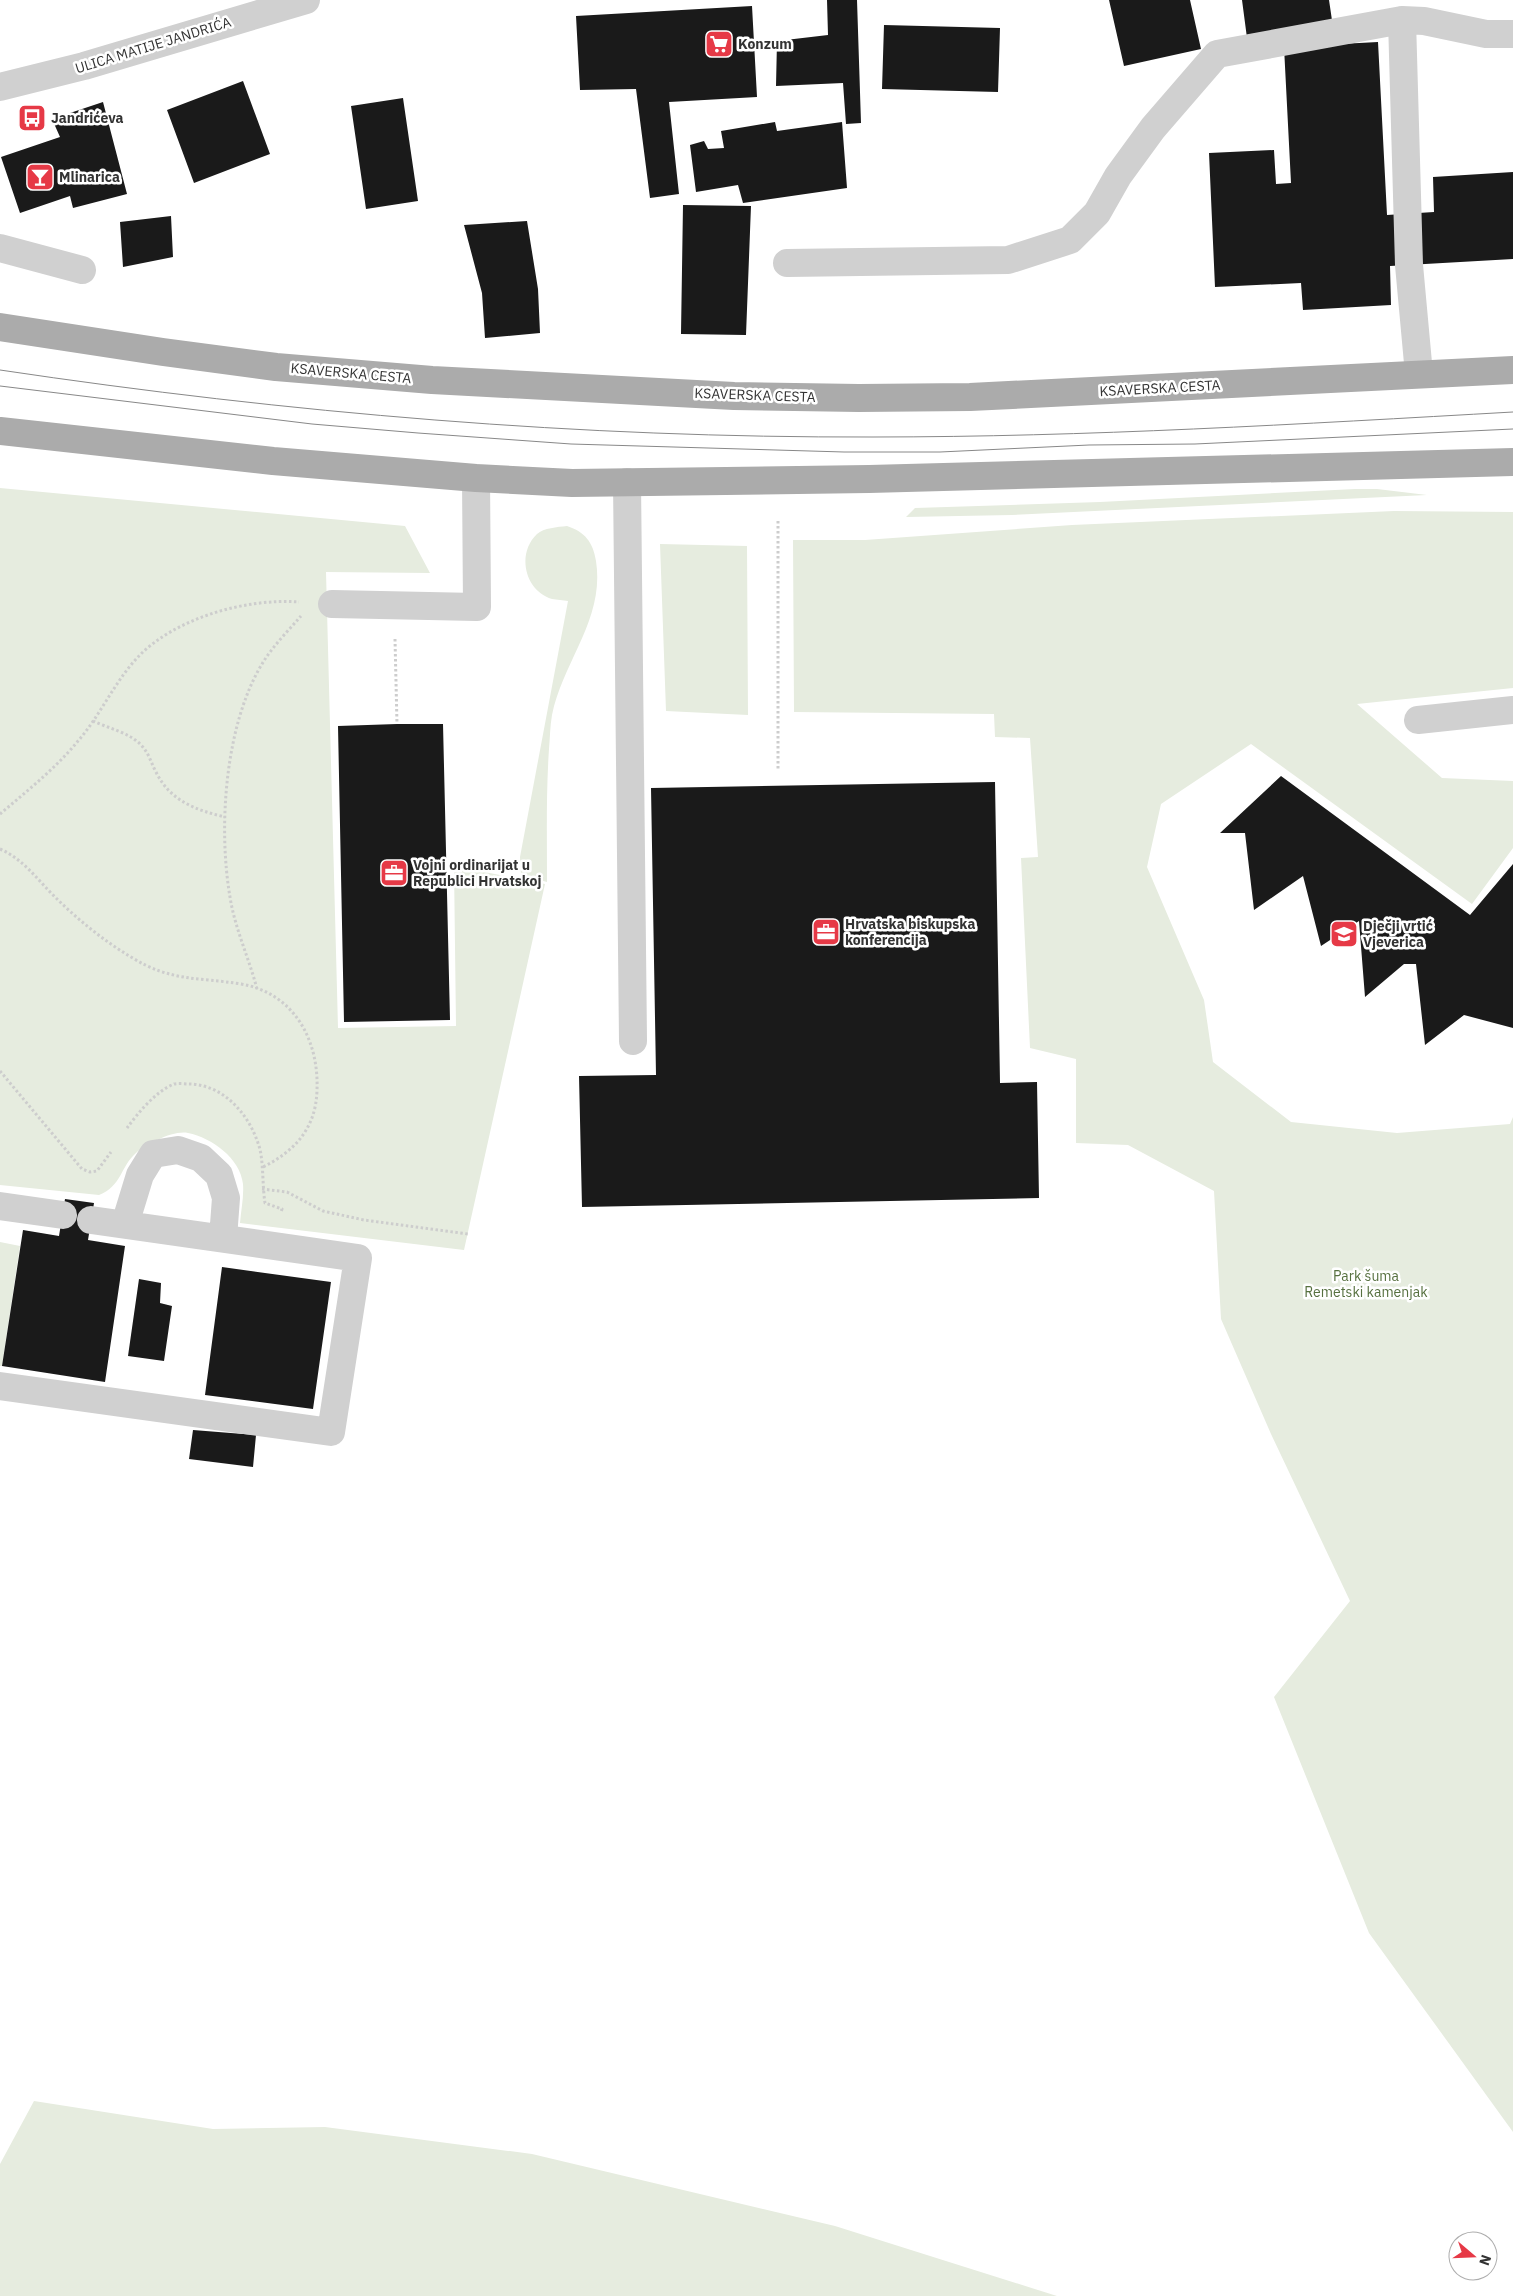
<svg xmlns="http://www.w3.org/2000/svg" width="1513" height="2296" font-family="'IBM Plex Sans',sans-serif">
	<rect width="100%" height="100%" fill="#fff"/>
	<path fill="#e6ecdf" d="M0,488L405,526L430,573L326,572L338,1028L456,1026L454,866L545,884L464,1250L240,1223C241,1210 244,1197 243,1184C240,1158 212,1138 188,1133C173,1130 147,1144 136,1153C120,1167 122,1186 99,1195L0,1185Z
		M1355,489H1377L1427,495L1012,515L906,517L915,508L1100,502Z
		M1394,511L1513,512V688L1357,704L1442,778L1513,781V848L1472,904L1251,744L1161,804L1147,867L1204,1000L1213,1062L1291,1122L1397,1133L1510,1124L1513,1117V2132L1369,1933L1274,1697L1350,1601L1271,1434L1221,1319L1214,1191L1128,1145L1076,1143V1059L1030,1048L1021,858L1038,857L1030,738L995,737L994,714L794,712L793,540H865L1072,525Z
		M567,526C585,532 593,542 596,561C605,619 563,661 552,715C550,726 550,738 549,749C546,793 547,838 547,882L521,875L520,857L568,601C563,600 557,600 552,599C525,591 516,554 537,534C544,528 557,527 567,526Z
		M660,544L747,546L748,715L666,711Z
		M0,1242L20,1246L2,1366H0Z
		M34,2101L213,2129L325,2127L532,2154L835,2226L1057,2296H0V2164Z"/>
	<path fill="#1a1a1a" d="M827,0H857L861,123L846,124L843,83L776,86L777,41L828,35Z
		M1109,0H1190L1201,49L1124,66Z
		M1242,0H1329L1333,27L1247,38Z
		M752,6L757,97L669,102L679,194L650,198L636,89L580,90L576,16Z
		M884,25L1000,28L998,92L882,89Z
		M1378,42L1387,215L1434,212L1433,177L1513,172V259L1390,266L1391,305L1303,310L1301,283L1215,287L1209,153L1274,150L1276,184L1291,183L1284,47Z
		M243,81L270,154L194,183L167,110Z
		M403,98L418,201L366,209L351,106Z
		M103,102L127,194L73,208L70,196L20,213L1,157L60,137L52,119Z
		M775,122L777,131L842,122L847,188L743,203L738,185L696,192L690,145L704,141L708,149L724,148L721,131Z
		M683,205L751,206L746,335L681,334Z
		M171,216L173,257L123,267L120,222Z
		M527,221L538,289L540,333L485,338L482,293L464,225Z
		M397,724H443L450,1020L344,1022L338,726Z
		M1281,776L1470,915L1513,864V1028L1464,1015L1425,1045L1416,964H1404L1365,997L1359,921L1321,946L1303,876L1254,910L1245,833H1220Z
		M995,782L1000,1083L1037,1082L1039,1198L582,1207L579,1076L656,1075L651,788Z
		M65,1199L94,1203L88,1240L125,1246L105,1382L2,1366L23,1230L59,1236Z
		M222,1267L331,1282L313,1409L205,1395Z
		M139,1279L161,1283L160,1303L172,1306L164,1361L128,1356Z
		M193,1430L256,1435L253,1467L189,1459Z"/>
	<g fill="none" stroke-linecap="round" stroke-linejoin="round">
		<path stroke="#cdcdcd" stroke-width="3" stroke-dasharray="2.5 2.5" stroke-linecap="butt" d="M778,521V769
			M395,639L397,724
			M93,721C108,728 130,733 141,745C149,753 151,763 156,772C170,801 196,810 225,817
			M0,814C27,791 56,768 78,741C100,716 115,681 138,657C175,618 246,598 299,602
			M0,849C23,859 37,879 54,896C77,919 104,941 131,957C171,982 198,977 241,984C294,993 319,1040 317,1090C316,1129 294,1152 261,1168
			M257,989C249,958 235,929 230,897C218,827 225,725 262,664C272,647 288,631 301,616
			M0,1071L82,1169L90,1172L97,1171L111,1152
			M127,1128C138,1113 156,1091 174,1084C179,1083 185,1084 190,1084C223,1085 248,1113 258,1143C264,1158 262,1185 265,1203L282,1209L281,1212
			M262,1189L287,1192L323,1211L364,1220L468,1234"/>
		<path stroke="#d0d0d0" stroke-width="28" d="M1402,20L1409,265L1419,374
			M0,87L84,66L306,0
			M0,248L82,270
			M787,263L1008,260L1070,240L1097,213L1118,176L1153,128L1217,54L1402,20L1424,21L1486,34H1513
			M627,482L633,1041
			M332,604L477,607L476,478
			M1418,720L1513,710
			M0,1206L63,1215
			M125,1224L140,1175L153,1154L178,1150L201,1158L219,1175L226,1198L223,1238
			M0,1386L331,1432L358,1258L91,1220"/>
		<path stroke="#ababab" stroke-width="28" d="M0,327L163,352L276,367L432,380L734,396L859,398L970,397L1513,370
			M0,431L273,461L476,478L572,483L869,479L1513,462"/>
		<path stroke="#888" stroke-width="1" d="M0,370C288,413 581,438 873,437C1087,437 1300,424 1513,412
			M0,386L312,424L418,433L571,444L844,452H940L1089,445L1195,444L1513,429"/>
	</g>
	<defs>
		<symbol id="supermarket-square" viewBox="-11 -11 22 22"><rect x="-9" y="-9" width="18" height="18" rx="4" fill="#e63946" stroke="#fff"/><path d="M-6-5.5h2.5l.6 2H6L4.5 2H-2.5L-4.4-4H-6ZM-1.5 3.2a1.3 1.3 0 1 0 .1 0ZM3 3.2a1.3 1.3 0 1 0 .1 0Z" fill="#fff"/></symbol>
		<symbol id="bus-square" viewBox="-11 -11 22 22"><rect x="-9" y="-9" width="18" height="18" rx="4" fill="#e63946" stroke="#fff"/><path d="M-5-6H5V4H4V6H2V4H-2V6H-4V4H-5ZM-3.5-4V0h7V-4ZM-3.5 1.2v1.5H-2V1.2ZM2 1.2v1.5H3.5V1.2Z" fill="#fff"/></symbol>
		<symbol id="bar-square" viewBox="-11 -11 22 22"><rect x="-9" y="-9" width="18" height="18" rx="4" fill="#e63946" stroke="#fff"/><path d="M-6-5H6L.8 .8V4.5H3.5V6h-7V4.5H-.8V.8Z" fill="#fff"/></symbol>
		<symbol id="office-square" viewBox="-11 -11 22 22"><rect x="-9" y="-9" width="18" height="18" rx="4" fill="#e63946" stroke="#fff"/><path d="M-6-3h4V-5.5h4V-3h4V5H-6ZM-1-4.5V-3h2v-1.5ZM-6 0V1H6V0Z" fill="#fff"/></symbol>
		<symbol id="school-square" viewBox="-11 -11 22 22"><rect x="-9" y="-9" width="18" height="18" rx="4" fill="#e63946" stroke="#fff"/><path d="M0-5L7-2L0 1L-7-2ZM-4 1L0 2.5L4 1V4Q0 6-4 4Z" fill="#fff"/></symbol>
	</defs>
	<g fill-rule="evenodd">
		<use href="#supermarket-square" x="703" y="28" width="32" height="32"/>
		<use href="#bus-square" x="16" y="102" width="32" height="32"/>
		<use href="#bar-square" x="24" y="161" width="32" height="32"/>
		<use href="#office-square" x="378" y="857" width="32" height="32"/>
		<use href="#office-square" x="810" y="916" width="32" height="32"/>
		<use href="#school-square" x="1328" y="918" width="32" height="32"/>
	</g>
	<g text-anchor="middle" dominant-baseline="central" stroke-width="5" stroke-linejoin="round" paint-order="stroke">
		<g font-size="14" font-weight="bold" fill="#333" stroke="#fff" text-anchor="start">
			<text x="738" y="44">Konzum</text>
			<text x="51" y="118">Jandrićeva</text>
			<text x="59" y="177">Mlinarica</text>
			<text x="413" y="865">Vojni ordinarijat u<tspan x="413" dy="16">Republici Hrvatskoj</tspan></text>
			<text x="845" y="924">Hrvatska biskupska<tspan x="845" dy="16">konferencija</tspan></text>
			<text x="1363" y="926">Dječji vrtić<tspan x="1363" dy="16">Vjeverica</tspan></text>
		</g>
		<g font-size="14" fill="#333" stroke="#fff">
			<text transform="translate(153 45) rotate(-17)">ULICA MATIJE JANDRIĆA</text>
			<text transform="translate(351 373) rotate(5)">KSAVERSKA CESTA</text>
			<text transform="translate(1160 388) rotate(-3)">KSAVERSKA CESTA</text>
			<text transform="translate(755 395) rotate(2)">KSAVERSKA CESTA</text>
		</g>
		<g font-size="14" fill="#56703f" stroke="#fff">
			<text x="1366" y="1276">Park šuma<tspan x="1366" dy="16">Remetski kamenjak</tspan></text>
		</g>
	</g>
	<g transform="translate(1473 2256) rotate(109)"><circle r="24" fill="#ffffff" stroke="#adadad"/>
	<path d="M0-4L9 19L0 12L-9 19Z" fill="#e63946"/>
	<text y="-8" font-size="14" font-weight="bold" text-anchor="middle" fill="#333333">N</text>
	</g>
</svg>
